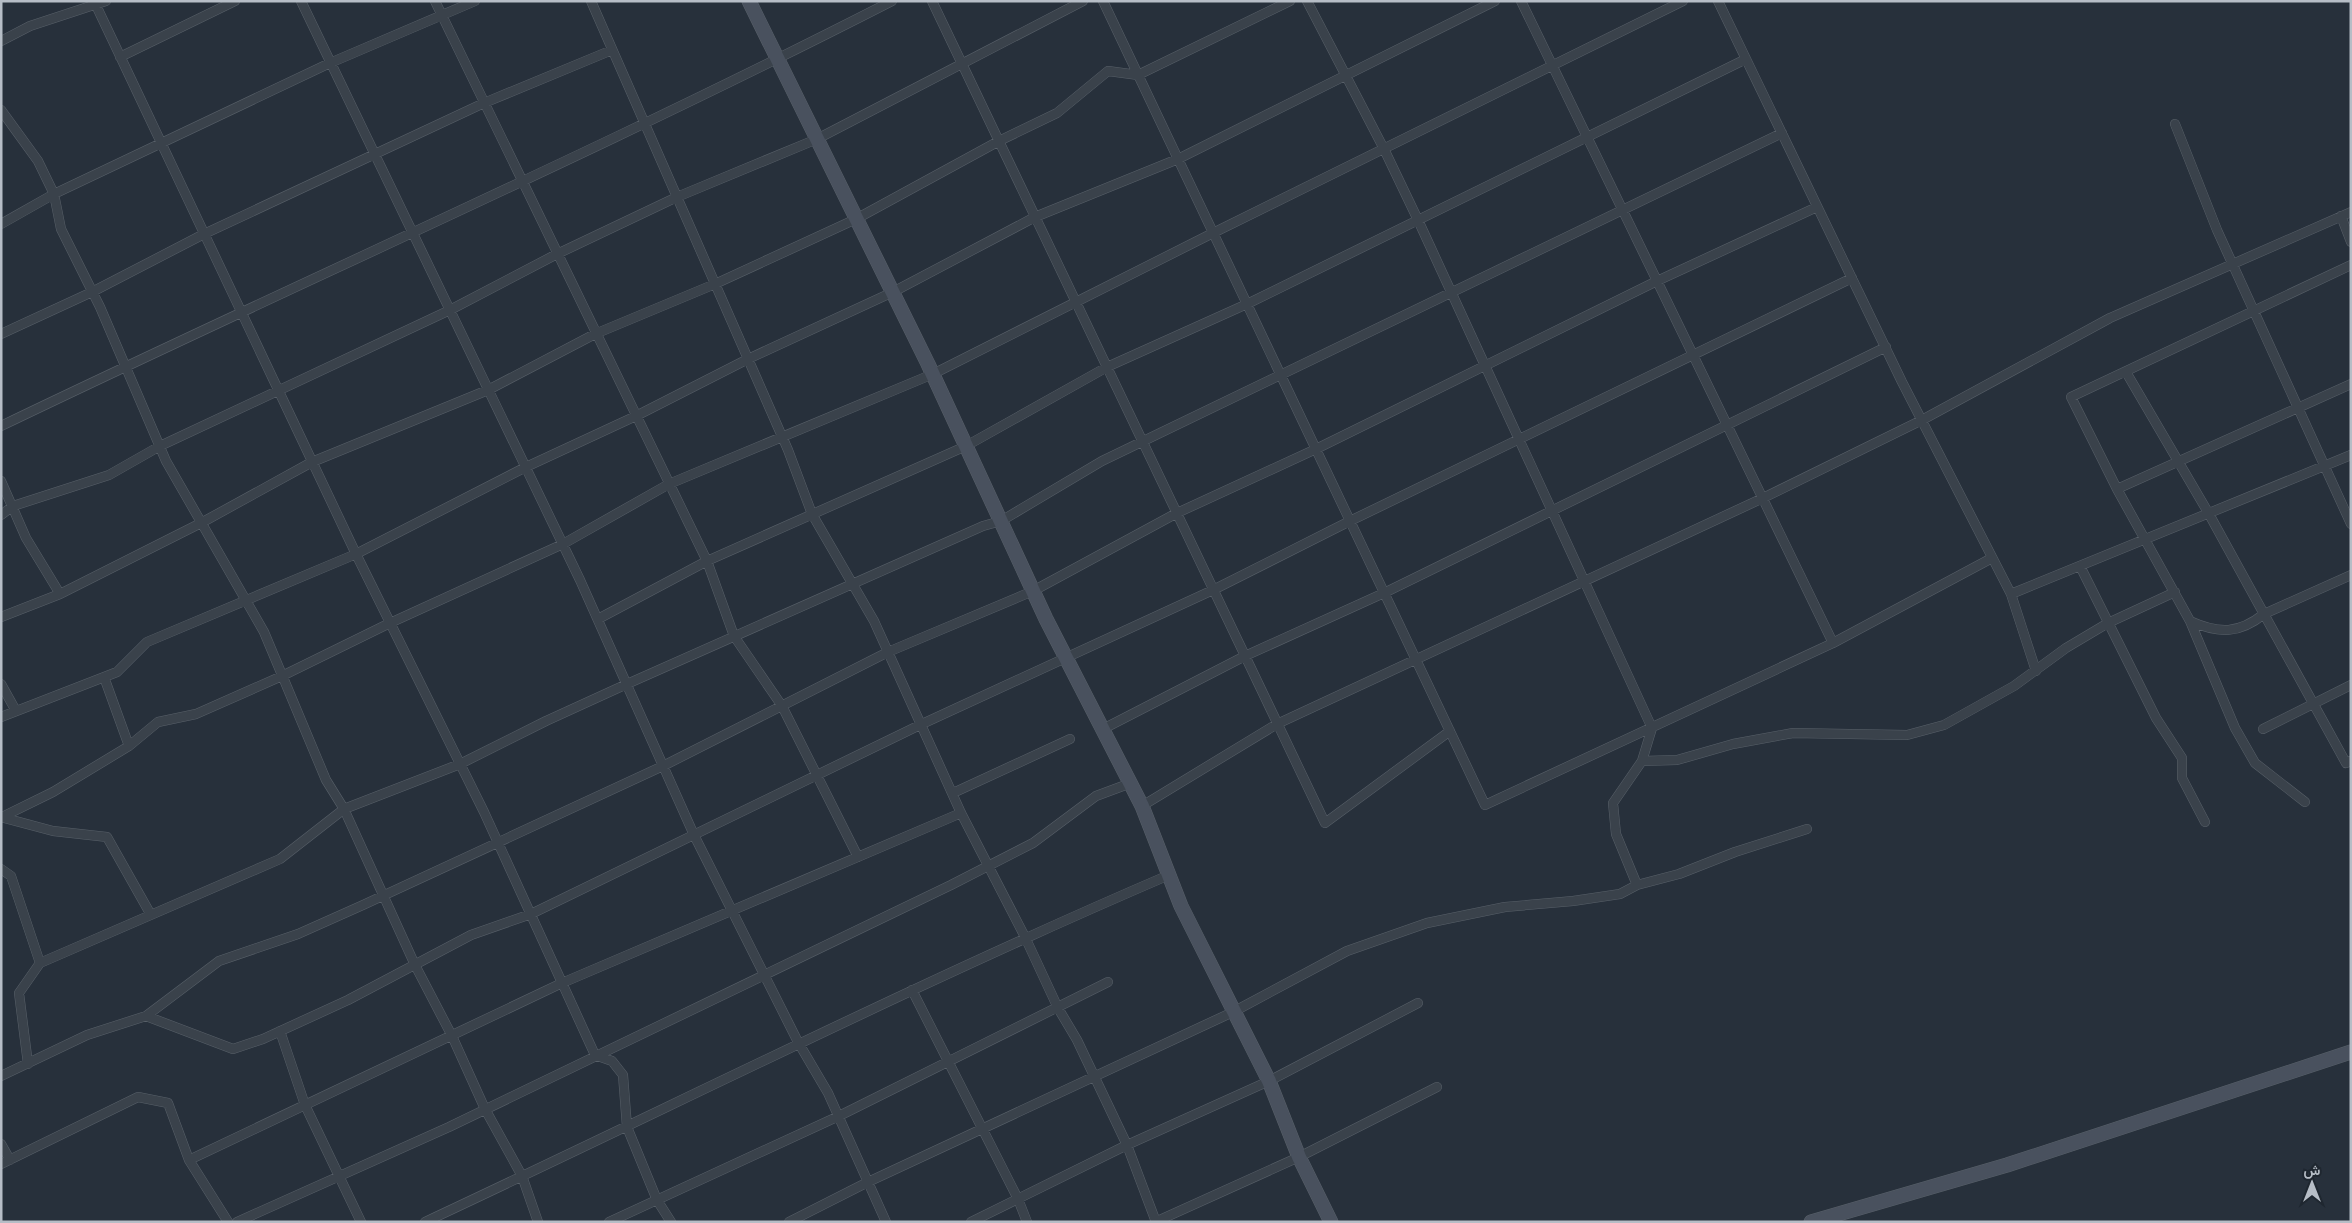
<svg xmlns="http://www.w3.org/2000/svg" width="2352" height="1223" font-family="Overpass,Vazirmatn,sans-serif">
	<rect width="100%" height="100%" fill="#27303b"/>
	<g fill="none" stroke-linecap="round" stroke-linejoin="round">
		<defs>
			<path id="street" d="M94,1L356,554L484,812L595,1055L612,1061L623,1075L627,1127L657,1200L671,1222
				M301,1L580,580L694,835L798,1042L828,1093L886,1222
				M435,1L707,561L734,636L782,706L858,857
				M591,1L788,450L812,514L874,621L961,813L1025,937L1058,1008L1077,1040L1127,1145L1156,1222
				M932,1L1325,823L1450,731
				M1103,1L1485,805L1833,643
				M1307,1L1384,149L1418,220L1652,728L1642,761L1613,803L1616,834L1637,885
				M1521,1L1833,643L1992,558
				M1718,1L1902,382L2011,594L2351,455
				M1,41L30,26L106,1
				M120,57L235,1
				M1,110L38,161L54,194L61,229L100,307L166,461L264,632L326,780L344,809L415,965L452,1036L485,1109L522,1176L538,1222
				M2175,124L2217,230L2351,524
				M2341,216L2351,242
				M1,224L54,194L330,63L475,1
				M1,334L92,292L204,234L484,103L612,50
				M2126,372L2209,514L2264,614L2351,575
				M2351,384L2117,489L2190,621C2219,634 2239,634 2264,614L2346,763L2351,761
				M1,426C298,283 599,151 892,1
				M1,481L26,538L60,594
				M2117,489L2071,397L2351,265
				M1,515L13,506L109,475L160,446L450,310L557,254L677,197L817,139L1083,1
				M2080,566L2156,718L2182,758V778L2205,822
				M2011,594L2036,671
				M1,617L60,594L201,523L312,462L488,390L595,334L715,284L856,219L999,141L1057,113L1108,71L1138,75L1290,1
				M598,619L707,561L966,446L1107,367L1247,304L1746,59
				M2190,621L2235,728L2255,763L2305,802
				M104,677L129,746
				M1,684L16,711
				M1,717L117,672L147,642L356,554L526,467L636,416L748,359L893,292L1035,217L1178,159L1495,1
				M1103,729L1245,656L1384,593L1886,347
				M2263,729L2351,685
				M1642,761L1677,760L1733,744L1793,733L1907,735L1944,725L2014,686L2066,648L2108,623L2175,592
				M953,793L1070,739
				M1142,806L1277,724L1763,498L1922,420L2110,318L2351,212
				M1,817L53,831L107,837L151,915
				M2,817L53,792L129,746L158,722L196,714L282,676L390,623L563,544L669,484L933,374L1213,233L1683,1
				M1,869L11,876L40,963L19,993L28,1064
				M40,963L280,859L344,809L460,764L546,721L627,684L983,526L1001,521L1102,461L1782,133
				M912,990L1018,1199L1027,1222
				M146,1016L233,1049L263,1039L348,1000L471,935L531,914L922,724L1213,590L1350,521L1852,278
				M280,1031L305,1105L361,1222
				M1,1076L87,1035L146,1016L219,961L298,934L363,905L663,766L888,652L1033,591L1177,513L1316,449L1657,281L1817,207
				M1,1144L10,1160
				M189,1160L562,983L961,813
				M1,1164L138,1097L168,1103L189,1160L228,1222
				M237,1222L449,1127L951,885L1033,843L1096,796L1131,783
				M425,1222C673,1106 917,983 1169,875
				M609,1222L839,1116L1108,982
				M789,1222L868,1182L1233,1012L1347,951L1427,923L1505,907L1573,901L1620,894L1637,885L1679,874L1735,852L1807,829
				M971,1222L1127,1145L1269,1081L1418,1003
				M1155,1222L1299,1157L1437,1087"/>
			<path id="secondary" d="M749,1L928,364L1046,619L1142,806L1181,906L1269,1081L1299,1157L1331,1222
				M1811,1222L2007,1165L2351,1052"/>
		</defs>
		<use href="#street" stroke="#586069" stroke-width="10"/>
		<use href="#secondary" stroke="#586069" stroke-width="15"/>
		<use href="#street" stroke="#3a424b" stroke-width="9"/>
		<use href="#secondary" stroke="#49515e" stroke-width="14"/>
	</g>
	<rect width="2352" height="1223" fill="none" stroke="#b6bdc6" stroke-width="5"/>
	<g transform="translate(2312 1183)" stroke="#1f2730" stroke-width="4" paint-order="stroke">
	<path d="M0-4L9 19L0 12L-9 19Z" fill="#b6bdc6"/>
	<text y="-8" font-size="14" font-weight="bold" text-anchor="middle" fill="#b6bdc6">ش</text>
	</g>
</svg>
